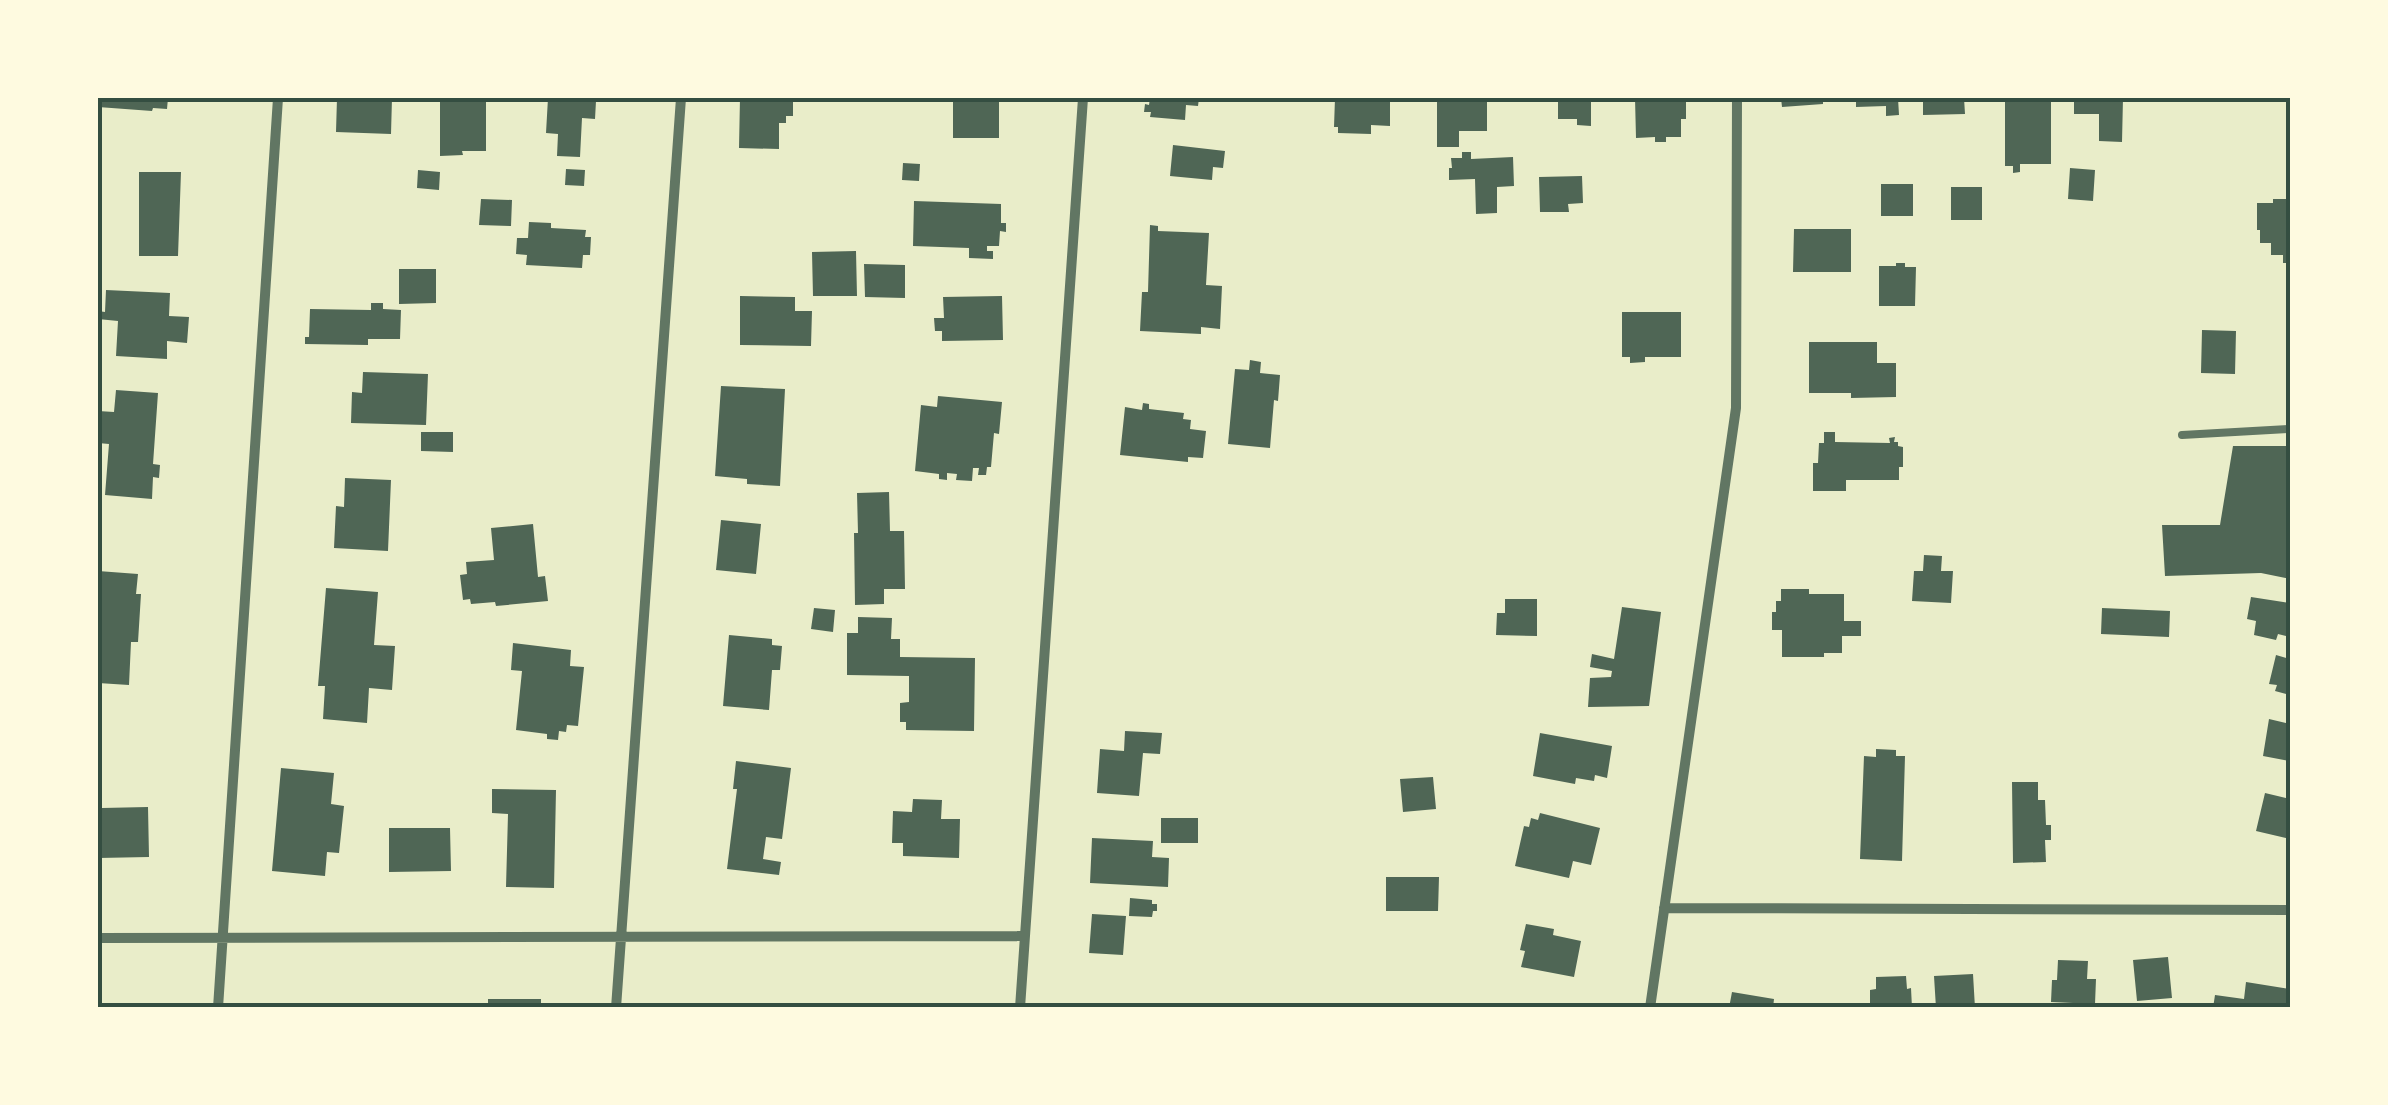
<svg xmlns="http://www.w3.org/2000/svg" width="2388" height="1105" font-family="'Varela Round',sans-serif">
	<rect width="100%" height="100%" fill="#e9edc9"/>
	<path fill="#4f6655" d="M98,98H168L167,109L153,108L152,111L98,107Z
		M337,98H392L391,134L336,132Z
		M440,98H486V151H462L463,155L440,156Z
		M548,98H585L584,101H596L595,119L582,118L580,157L557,156L558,134L546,133Z
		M740,98H793V116H786V123H779V149L739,148Z
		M953,98H999V138H953Z
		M1150,98H1199L1198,106L1186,105L1185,120L1150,117L1151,112H1144L1145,104L1149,105Z
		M1335,98H1390V126L1371,125V134L1338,133V127H1334Z
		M1437,98H1487V131H1459V147H1437Z
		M1558,98H1591V126L1577,125V119H1558Z
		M1635,98H1686V119H1681V137H1666V142H1655V137L1636,138Z
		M1781,98H1823V104L1782,107Z
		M1856,98H1898L1899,115L1886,116V106L1856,107Z
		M1923,98H1964L1965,114L1923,115Z
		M2005,98H2051V164H2020V172L2013,173V166H2005Z
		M2074,98H2123L2122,142L2099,141V114H2074Z
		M1173,145L1225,151L1223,168L1213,167L1212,180L1170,176Z
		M1462,152H1471V159L1513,157L1514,186L1497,187V213L1476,214L1475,179L1449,180V168H1452L1451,158H1462Z
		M903,163L920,164L919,181L902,180Z
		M2070,168L2095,170L2093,201L2068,199Z
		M566,169L585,170L584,186L565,185Z
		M418,170L440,172L439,190L417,188Z
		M139,172H181L178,256H139Z
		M1582,176L1583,203L1568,204L1569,212H1540L1539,177Z
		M1881,184H1913V216H1881Z
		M1951,187H1982V220H1951Z
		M481,199L512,200L511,226L479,225Z
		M2273,199H2290V263H2283V255H2271V243H2260V230H2257V203H2273Z
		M914,201L1001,204V223H1006V232L1000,231L999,246H987V251H993V259L969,258V248L913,246Z
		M529,222L551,223V228L586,230L585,237H591L590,255H583L582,268L526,265L527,255L516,254L517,238H528Z
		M1150,225L1158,226V231L1209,233L1206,285L1222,286L1220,329L1201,327V334L1140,331L1142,292H1148Z
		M1794,229H1851V272H1793Z
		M856,251L857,296H813L812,252Z
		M1896,263H1905V267H1916L1915,306H1879V266H1896Z
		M864,264L905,265V298L865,297Z
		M399,269H436V303L399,304Z
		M106,290L170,293L169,316L189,317L187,343L167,341V359L116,356L118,321L98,319V311L105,312Z
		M740,296L795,297V311H812L811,346L740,345Z
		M1002,296L1003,340L942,341V331H935L934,318H944L943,297Z
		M371,303H383V309L401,310L400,339H368V345L305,344V337H309L310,309L371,310Z
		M1622,312H1681V357H1645V362L1630,363V357H1622Z
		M2202,330L2236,331L2235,374L2201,373Z
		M1809,342H1877V363H1896V397L1851,398V393H1809Z
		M1250,360L1261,362L1260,373L1280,375L1278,401L1274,400L1270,448L1228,444L1235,369L1249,370Z
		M363,372L428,374L426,425L351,423L352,392L362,393Z
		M721,386L785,389L780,486L747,484V479L715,476Z
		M116,390L158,393L153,464L160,465L159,478L153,477L152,499L105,495L109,444L98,443V411L114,412Z
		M938,396L1002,402L999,434L994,433L991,467H987L986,475H978L979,468H973L972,481L956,480L957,474L947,473V480L939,479V474L915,471L921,405L937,407Z
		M1143,403L1149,404V409L1184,413L1183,419L1191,420L1190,429L1206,431L1203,458L1188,457V462L1120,455L1125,407L1142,410Z
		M421,432H453V452L421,451Z
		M1824,432H1835V442L1890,443L1889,438L1895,437L1894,442H1898V446L1903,447V467H1899V480H1846V491H1813V463H1818L1819,443H1824Z
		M2233,446H2290V579L2261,573L2165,576L2162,525H2220Z
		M345,478L391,480L388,551L334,548L336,506L344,507Z
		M889,492L890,531H904L905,589H884V604L855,605L854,533H858L857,493Z
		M721,520L761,524L756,574L716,570Z
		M533,524L538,577L545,576L548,601L496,606L495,602L471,604L470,599L463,600L460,575L467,574L466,562L494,560L491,528Z
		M1924,555L1942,556L1941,571H1953L1951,603L1912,601L1914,571H1923Z
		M98,571L138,574L136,594H141L138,642H131L129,685L98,683Z
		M326,588L378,592L374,645L395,646L392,690L369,688L367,723L323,719L325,686H318Z
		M1781,589H1809V594H1844V621H1861V636H1842V653H1824V657H1782V630H1772V612H1776V601H1781Z
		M2251,597L2290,603V637L2278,634L2276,640L2254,635L2256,621L2247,619Z
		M1505,599H1537V636L1496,635L1497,613H1505Z
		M1622,607L1661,612L1649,706L1588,707L1590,678L1611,677L1612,671L1590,667L1592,654L1614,659Z
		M814,608L835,610L833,632L811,629Z
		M2102,608L2170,611L2169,637L2101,634Z
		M858,617L892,618L891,639H900V657L975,658L974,731L906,730V722H900V703L909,702V676L847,675V633H858Z
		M729,635L772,639V645L782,646L780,670H772L769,710L723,706Z
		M513,643L571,650L570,666L584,667L578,726L567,725L566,732L559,731L558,740L547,739V734L516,730L522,671L511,670Z
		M2276,655L2290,659V695L2275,691L2277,685L2269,684Z
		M2269,719L2290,724V761L2263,756Z
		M1125,731L1162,733L1160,754L1143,753L1139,796L1097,793L1100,749L1124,751Z
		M1540,733L1612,746L1607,778L1595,775L1594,781L1576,778L1575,784L1533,776Z
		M1876,749L1896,750V756H1905L1902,861L1860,859L1864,756L1876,757Z
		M736,761L791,768L782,839L766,837L763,859L781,862L779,875L727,869L737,789H733Z
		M281,768L334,773L331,804L344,806L339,853L327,852L325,876L272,871Z
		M1433,777L1436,809L1403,812L1400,779Z
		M2012,782H2038V800H2045L2046,825H2051V840H2045L2046,862L2013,863Z
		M102,789V808L148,807L149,857L98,858V790Z
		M492,789L556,790L554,888L506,887L508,814L492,813Z
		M2265,793L2290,799V839L2256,831Z
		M913,799L942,800L941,819H960L959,858L903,856V843H892L893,811L912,812Z
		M1540,813L1600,828L1591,865L1573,861L1569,878L1515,866L1524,826L1529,827L1531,818L1538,820Z
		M1161,818H1198V843H1161Z
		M389,828H450L451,871L389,872Z
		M1092,838L1153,841L1152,857L1169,858L1168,887L1090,883Z
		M1386,877H1439L1438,911H1386Z
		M1130,898L1152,900V904H1157V911H1153L1152,917L1129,916Z
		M1092,914L1126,916L1123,955L1089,953Z
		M1526,924L1554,929L1553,935L1581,941L1574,977L1521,967L1525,951L1520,950Z
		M2168,957L2172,998L2137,1001L2133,960Z
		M2058,960L2088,961L2087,979H2096L2095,1004L2051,1002L2052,980H2057Z
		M1973,974L1975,1008H1936L1934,976Z
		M1906,976L1907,989L1911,988L1912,1008H1870V990L1876,989V977Z
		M2246,982L2289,989L2286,1008H2213L2215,995L2244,999Z
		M1732,992L1774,999L1773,1008H1729Z
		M488,999H541V1008H488Z"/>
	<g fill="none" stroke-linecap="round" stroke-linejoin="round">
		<path stroke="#617663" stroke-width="8" d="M2182,435L2290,429"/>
		<path stroke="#617663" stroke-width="10" d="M1664,908L2290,910
			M98,938L1025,936
			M218,1008L278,98
			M616,1008L681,98
			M1020,1008L1083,98
			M1650,1008L1736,408L1737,98"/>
	</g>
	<rect width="2388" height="1105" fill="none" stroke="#fefae0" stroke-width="200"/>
	<rect x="100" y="100" width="2188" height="905" fill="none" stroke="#344e41" stroke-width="4"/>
</svg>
